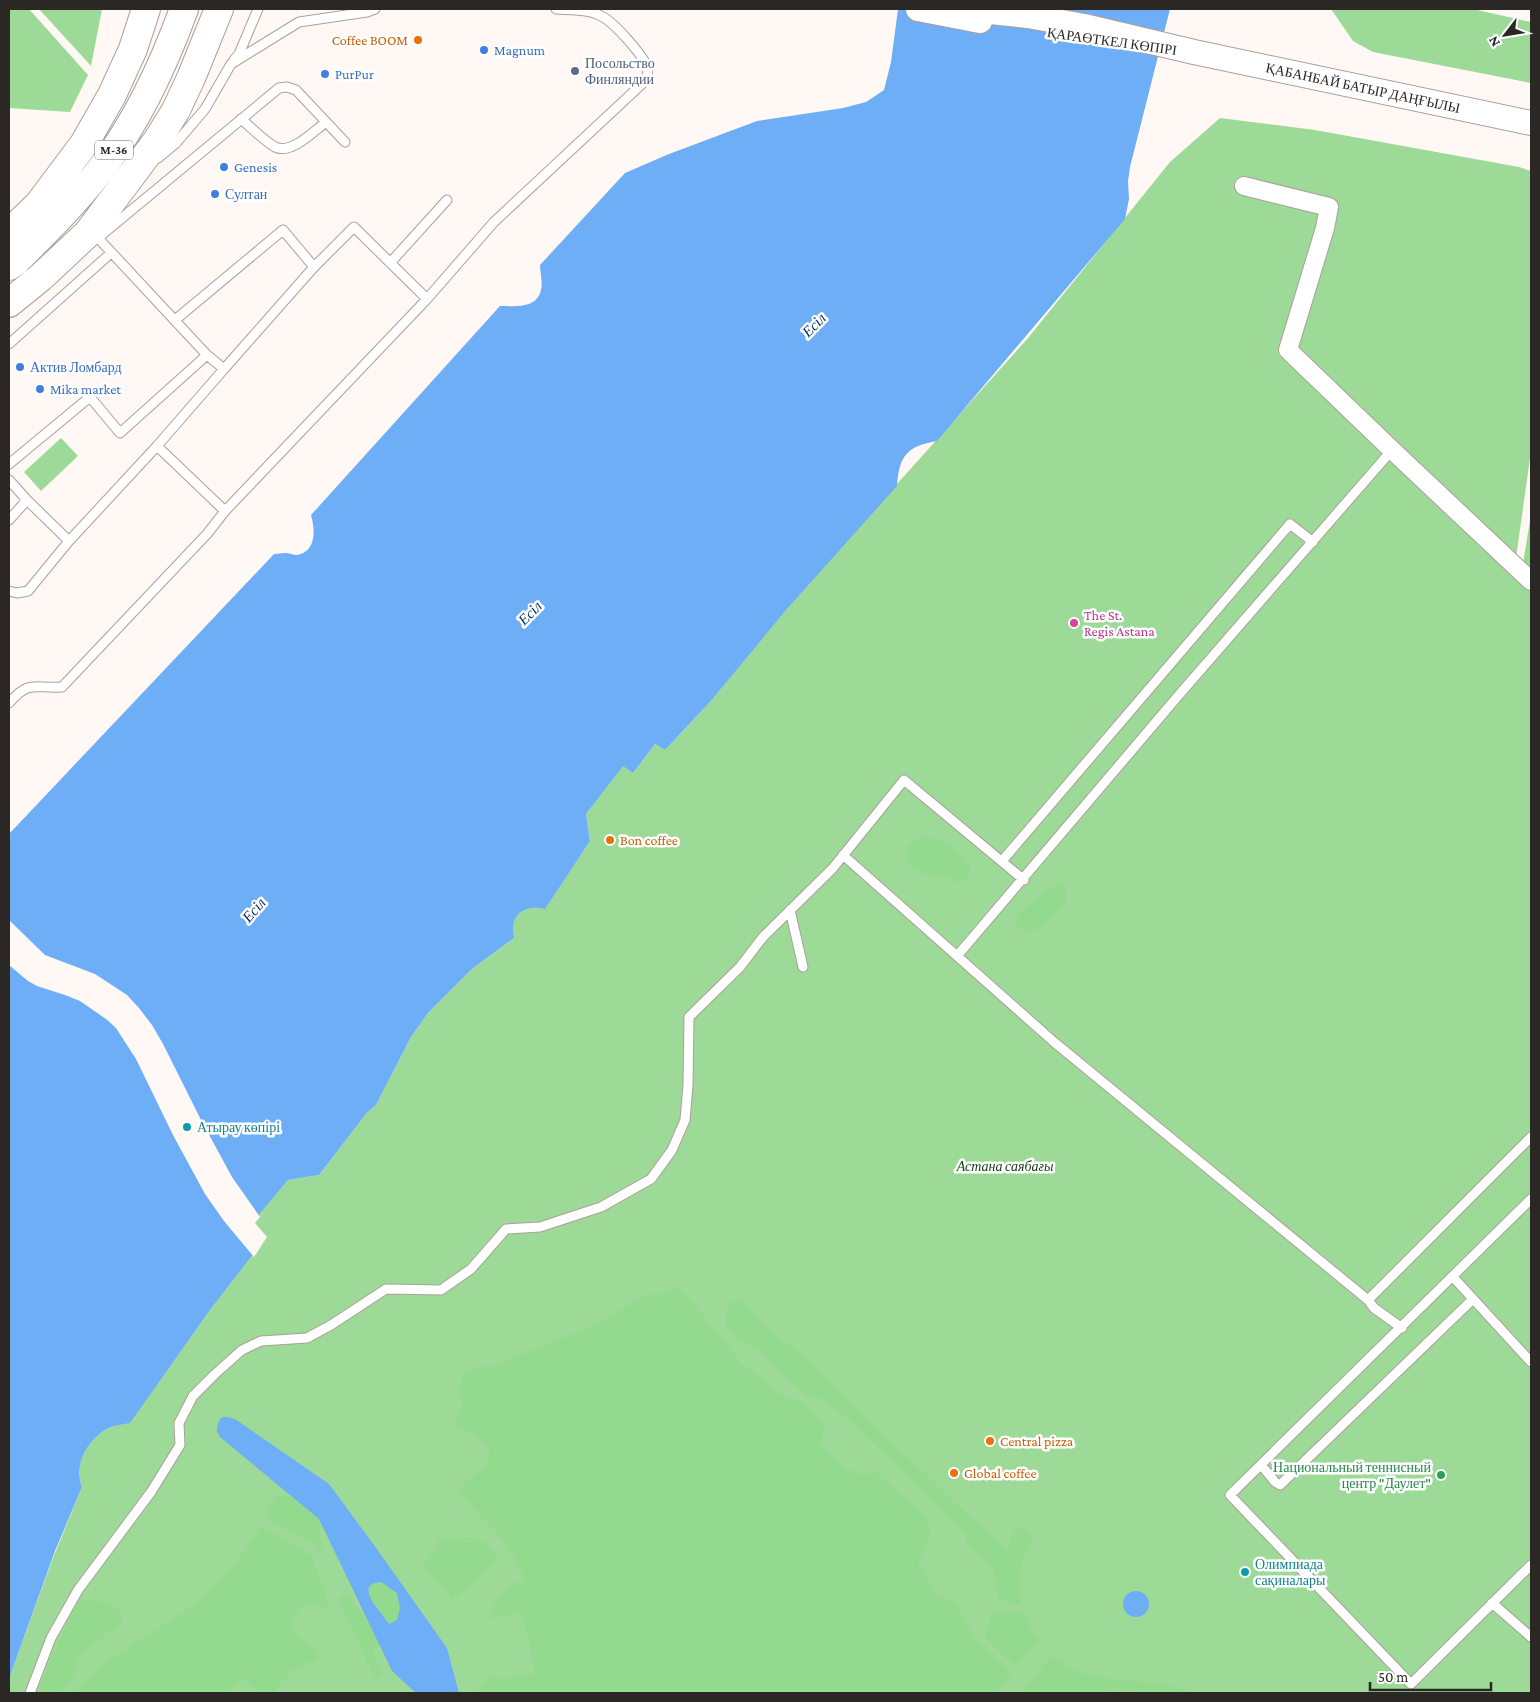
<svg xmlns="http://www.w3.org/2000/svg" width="1540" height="1702" font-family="'Crimson Pro',serif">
	<rect width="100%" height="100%" fill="#fff8f4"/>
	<path fill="#9dda98" d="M9,9H29L88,75L70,112L9,108Z
		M39,9H102L91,66Z
		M1331,9H1473L1531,22V83L1373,52L1353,41Z
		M1220,118L1315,130L1519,167L1531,171V451L1516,558L1531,572V1693H9L10,1676L53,1558L82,1487C73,1464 89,1437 111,1427C117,1425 124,1424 130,1422L210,1310L252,1254L251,1223L288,1180L319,1175L366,1114L376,1105L411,1037L428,1013L472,969L513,939C509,915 523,904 545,908L590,841L586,814L623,765L633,773L655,744L665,750L710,702L770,628L861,524L1028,338L1170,162Z
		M61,438L78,456L41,491L24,472Z"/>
	<path fill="#93d98e" d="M1531,514V572L1523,564Z
		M924,837C943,837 968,854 971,874L957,884L948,875L942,874L935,877H929L908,865L906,849L914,840Z
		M1059,884L1064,888L1067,898C1058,914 1046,925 1030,933L1015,924C1016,922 1016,919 1017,917C1022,909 1051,886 1059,884Z
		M676,1287L693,1303L741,1363L785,1397L803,1402L825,1427L820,1444L845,1468L864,1475L874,1471L925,1516L931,1531L918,1564L936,1596L955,1602L975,1638L1012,1673L995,1693H479L477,1690L490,1674L503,1679L536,1673L522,1612L488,1619L498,1597L513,1582L527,1583L509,1547L457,1490L486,1465L490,1451L478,1437L455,1424L463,1403L459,1389L464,1374L482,1366H500L511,1359L593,1326L648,1294H662Z
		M740,1298L769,1330L796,1350L968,1515L1008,1551L1010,1539L1020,1525L1033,1537C1019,1562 1018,1576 1021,1604H1009L998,1597L993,1569L966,1542V1534L847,1418L818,1397L809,1398L760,1352L734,1336L727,1329C727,1315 724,1305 740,1298Z
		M276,1496L284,1497L291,1496L319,1519L321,1525L319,1531L323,1546L318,1551L316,1545L271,1521L267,1511Z
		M261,1526L311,1555L331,1610L313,1603H304L293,1617L291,1631L319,1652L318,1658L292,1670L273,1693H261L241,1678L226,1693H75C106,1655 143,1640 182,1613C219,1587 237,1564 261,1526Z
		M477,1538L486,1544L499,1560L452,1600L423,1566L435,1551L438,1539Z
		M381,1582L397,1593L400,1608L397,1620L390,1624C385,1621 384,1616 380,1612C371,1602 358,1584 381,1582Z
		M342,1596H345L351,1599L357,1610L366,1617L379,1644L373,1652C375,1660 381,1667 381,1675L375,1678L338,1599Z
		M97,1600L119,1610L122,1622L73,1660L78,1670L60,1693H38L66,1624L79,1601Z
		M996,1612L1023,1613L1032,1631L1039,1641L1016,1666L985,1638C987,1629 989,1619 996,1612Z
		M1051,1656C1060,1661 1071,1669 1082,1673C1118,1684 1158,1678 1193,1693H1139L1112,1688L1106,1690L1104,1693H1024L1025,1688Z"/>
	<path fill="#6eaef7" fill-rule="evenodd" d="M898,9H1170L1130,167L1128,181L1129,199L1125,219L937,441C907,446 899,456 897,486L786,610L710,702L665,750L655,744L633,773L623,766L586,814L590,841L545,909C523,904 509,916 514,938L472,969L428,1013L411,1037L376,1105L366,1114L319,1175L288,1180L252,1223L253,1254L210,1310L130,1423C124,1424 117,1425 111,1427C89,1437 73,1464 82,1487L55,1551L9,1679V834L274,554C277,554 282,553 285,553C289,553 294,555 297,555C317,551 315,529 311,515L500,306C515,306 537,309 541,290C543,283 540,272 540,265L625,173L669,154L757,121L843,108L866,102L884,90L891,62Z
		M222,1417H227L235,1419L329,1484L374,1545L447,1648L459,1693H416L392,1671L319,1519L220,1437L217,1432C217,1426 218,1421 222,1417ZM381,1582L397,1593L400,1608L397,1620L390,1624C385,1621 384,1616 380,1612C372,1602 358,1584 381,1582Z
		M1123 1604a13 13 0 1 1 26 0a13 13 0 1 1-26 0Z"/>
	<path fill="#fff8f4" d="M9,920L45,955L95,974L127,995L139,1008L152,1025L163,1044L201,1120L232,1177L260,1217L255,1223L267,1237L254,1257L224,1221L205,1194L173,1135L136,1059L116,1028L106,1019L80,1001L65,995L37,986L28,981L9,965Z"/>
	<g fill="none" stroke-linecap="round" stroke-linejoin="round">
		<defs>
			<path id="lane" d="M234,60L239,54L258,9
				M241,119C252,128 263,140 275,147C291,155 314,131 326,122
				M158,158L176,143L205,109L231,64L299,22L367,12L375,9
				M99,237L279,88L287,87L296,90L345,142
				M390,263L447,200
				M175,320L283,230L314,267L354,227L427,299
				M9,344L111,253
				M224,369L314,267
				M157,446L225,511
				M9,464L90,397L120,433L207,355L98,238L93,236
				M9,480L27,500L9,520
				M27,500L69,541L157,446L224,369L207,355
				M9,591L17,593L28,591L69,541
				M9,703C30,679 34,689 62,687L207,534L225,511L427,299L494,222L644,82C647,77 649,72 647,67C643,55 613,21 601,16C588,9 570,10 556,9
				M843,855L1054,1042L1368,1300L1374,1308L1402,1328
				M1002,861L1290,524L1313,542
				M790,910L803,967
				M957,956L1178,696L1392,450
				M1531,1199L1230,1495L1411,1684L1531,1565
				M1453,1277L1531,1362
				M1368,1300L1531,1137
				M1262,1466L1275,1482L1280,1485L1473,1299
				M1492,1603L1531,1637
				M30,1693L51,1638L78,1590L151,1492L180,1445L179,1423L193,1396L215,1374L242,1350L261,1341L307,1338L331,1325L386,1289L441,1290L471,1269L506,1229L540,1227L601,1207L651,1179L672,1150L685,1120L688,1085L689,1017L740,967L763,937L833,868L904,780L1024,880"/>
			<path id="street" d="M1244,186L1329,207L1325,228L1288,350L1392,450L1531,581"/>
			<g id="secondary">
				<path d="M918,9L980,21"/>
				<path id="s1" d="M963,9L1028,16L1084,26L1194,52L1531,123"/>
			</g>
			<path id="primary" d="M9,233L39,204L84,144L112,95L133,49L146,9
				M9,266L16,261C47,230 78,200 104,165C139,118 164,64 184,9
				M9,303L41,277L88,233L157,141L176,110L191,78L219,9"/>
		</defs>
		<use href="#lane" stroke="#aba09a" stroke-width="11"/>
		<use href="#street" stroke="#aba09a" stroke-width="20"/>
		<use href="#secondary" stroke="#aba09a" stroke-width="26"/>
		<use href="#primary" stroke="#aba09a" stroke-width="30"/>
		<use href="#lane" stroke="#fff" stroke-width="9"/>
		<use href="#street" stroke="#fff" stroke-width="18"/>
		<use href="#secondary" stroke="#fff" stroke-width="24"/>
		<use href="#primary" stroke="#fff" stroke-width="28"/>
	</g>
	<g fill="#e8710a" stroke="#fff" stroke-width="2">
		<circle cx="418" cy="40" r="5"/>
		<circle cx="610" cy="840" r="5"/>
		<circle cx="990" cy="1441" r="5"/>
		<circle cx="954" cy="1473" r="5"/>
	</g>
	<g fill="#3f7fe0" stroke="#fff" stroke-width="2">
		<circle cx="484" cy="50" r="5"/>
		<circle cx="325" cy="74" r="5"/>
		<circle cx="224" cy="167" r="5"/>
		<circle cx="215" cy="194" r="5"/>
		<circle cx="20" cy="367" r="5"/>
		<circle cx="40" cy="389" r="5"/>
	</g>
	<circle fill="#5c6f8a" stroke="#fff" stroke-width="2" cx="575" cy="71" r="5"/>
	<circle fill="#d1479c" stroke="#fff" stroke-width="2" cx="1074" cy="623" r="5"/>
	<g fill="#0f9aa8" stroke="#fff" stroke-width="2">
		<circle cx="187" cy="1127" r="5"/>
		<circle cx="1245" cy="1572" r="5"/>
	</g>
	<circle fill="#2e9e5b" stroke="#fff" stroke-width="2" cx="1441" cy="1475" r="5"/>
	<g text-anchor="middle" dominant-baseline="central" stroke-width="5" stroke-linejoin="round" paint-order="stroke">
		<rect fill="#fff" stroke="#6b6866" stroke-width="1" x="95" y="140.5" width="38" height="19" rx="4"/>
		<g font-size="12" font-weight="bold" fill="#2b2725">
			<text x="114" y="150">M-36</text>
		</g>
		<g font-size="14" fill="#c56008" stroke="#fff" text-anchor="start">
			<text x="408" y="40" text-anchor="end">Coffee BOOM</text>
			<text x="620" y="840">Bon coffee</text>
			<text x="1000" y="1441">Central pizza</text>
			<text x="964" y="1473">Global coffee</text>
		</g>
		<g font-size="14" fill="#2b2725" stroke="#fff">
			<text transform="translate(1112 41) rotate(8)">ҚАРАӨТКЕЛ КӨПІРІ</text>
			<text stroke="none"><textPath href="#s1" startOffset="408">ҚАБАНБАЙ БАТЫР ДАҢҒЫЛЫ</textPath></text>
		</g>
		<g font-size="14" fill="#366cbe" stroke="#fff" text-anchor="start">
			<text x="494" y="50">Magnum</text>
			<text x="335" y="74">PurPur</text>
			<text x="234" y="167">Genesis</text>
			<text x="225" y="194">Султан</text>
			<text x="30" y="367">Актив Ломбард</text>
			<text x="50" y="389">Mika market</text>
		</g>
		<g font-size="14" fill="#4e5e75" stroke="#fff" text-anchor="start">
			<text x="585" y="63">Посольство<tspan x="585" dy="16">Финляндии</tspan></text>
		</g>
		<g font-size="14" fill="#b23c85" stroke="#fff" text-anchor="start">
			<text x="1084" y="615">The St.<tspan x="1084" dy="16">Regis Astana</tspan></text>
		</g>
		<g font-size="14" fill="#0d838f" stroke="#fff" text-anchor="start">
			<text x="197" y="1127">Атырау көпірі</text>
			<text x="1255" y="1564">Олимпиада<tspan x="1255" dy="16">сақиналары</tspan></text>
		</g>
		<g font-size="14" font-style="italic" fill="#0f3f0e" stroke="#fff">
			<text x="1005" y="1166">Астана саябағы</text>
		</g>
		<g font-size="14" fill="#27864d" stroke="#fff" text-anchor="end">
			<text x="1431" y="1467">Национальный теннисный<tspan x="1431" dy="16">центр "Даулет"</tspan></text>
		</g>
		<g font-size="15" font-style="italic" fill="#002f5c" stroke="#fff">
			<text transform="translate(814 325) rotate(-45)">Есіл</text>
			<text transform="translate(530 613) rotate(-45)">Есіл</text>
			<text transform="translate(254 910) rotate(-49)">Есіл</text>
		</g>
	</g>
	<rect width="1540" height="1702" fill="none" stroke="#2b2725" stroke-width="20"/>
	<g transform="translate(1505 35) rotate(239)" stroke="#ffffff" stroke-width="4" paint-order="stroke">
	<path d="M0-4L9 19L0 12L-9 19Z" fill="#2b2725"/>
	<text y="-8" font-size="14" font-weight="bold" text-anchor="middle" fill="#2b2725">N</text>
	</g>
	<path d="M1370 1682v8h121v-8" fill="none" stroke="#2b2725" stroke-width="2.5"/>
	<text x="1378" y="1682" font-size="15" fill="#2b2725" stroke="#ffffff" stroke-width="4" paint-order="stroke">50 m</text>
</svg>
